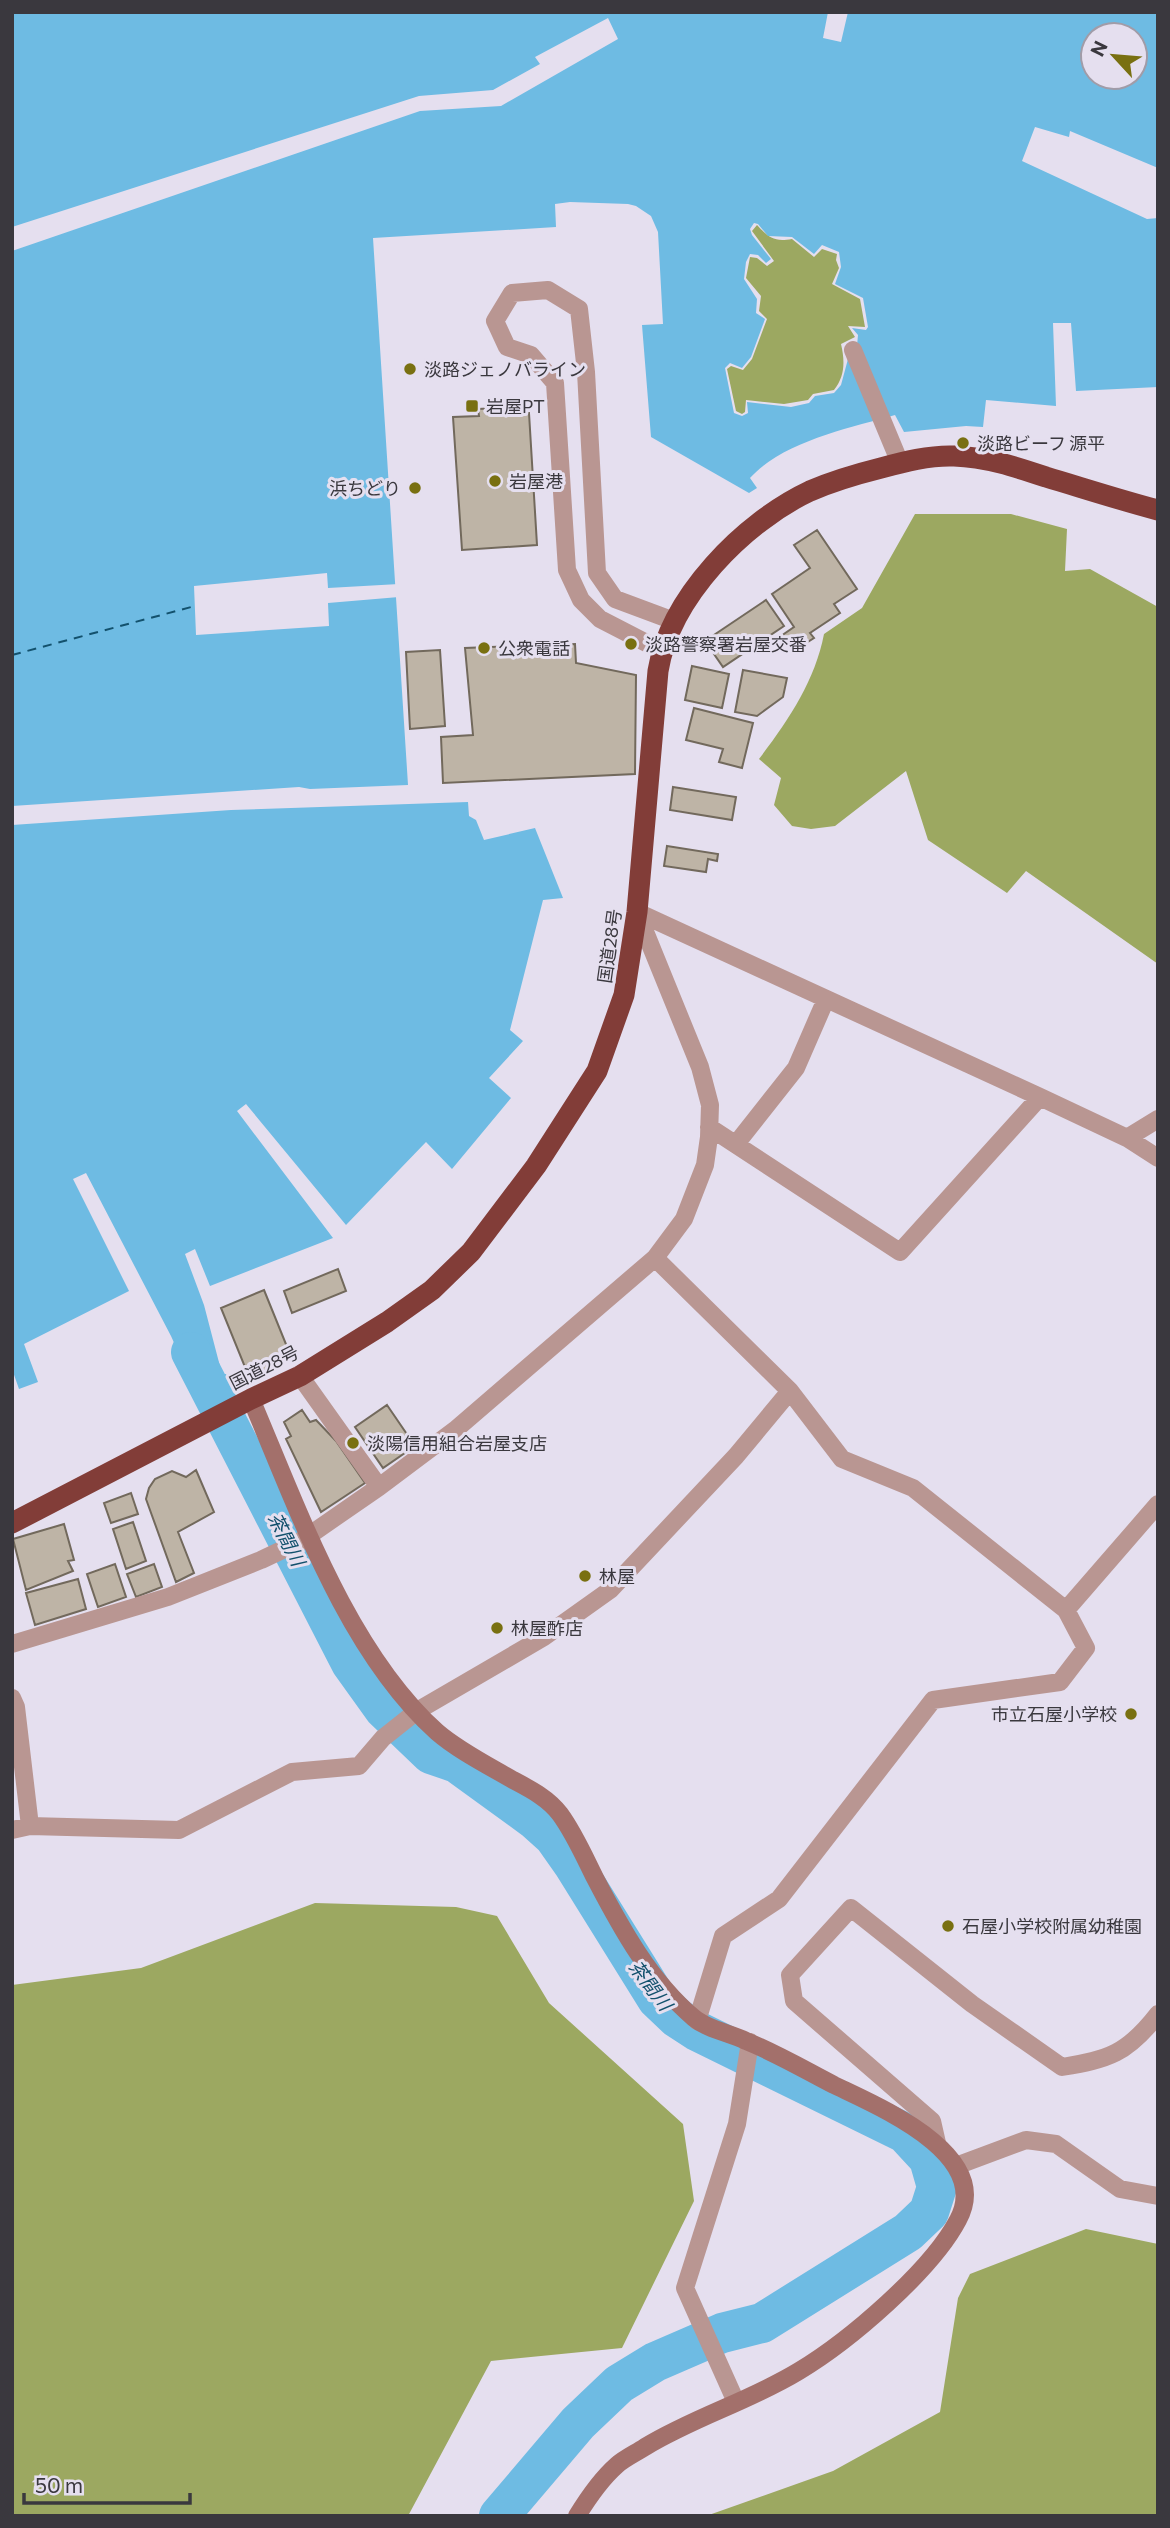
<svg xmlns="http://www.w3.org/2000/svg" width="1170" height="2528" font-family="Commissioner,'Noto Sans JP',sans-serif">
	<rect width="100%" height="100%" fill="#e5dfef"/>
	<path fill="#9ca861" d="M757,225C769,238 774,242 792,239L814,257L822,249L837,254L836,260L839,268L832,284L860,299L865,327L848,326L855,337L841,344C845,361 845,376 834,390L813,394L808,400L784,404L746,400L745,412L742,414L736,411L727,369L731,366L743,370L752,359L767,319L759,311L761,296L746,278L750,257L757,258L767,266L774,261L752,231Z
		M915,514H1011L1067,529L1065,571L1090,569L1158,607V964L1026,871L1007,893L928,840L906,771L835,826L811,829L792,826L774,805L781,778L759,759C788,721 815,681 824,634L862,608Z
		M315,1903L456,1907L497,1916L549,2003L683,2124L694,2201L622,2348L491,2361L408,2516H12V1985L141,1968Z
		M1086,2229L1158,2244V2516H706L833,2471L940,2412L958,2298L970,2274Z"/>
	<path fill="#6ebbe3" fill-rule="evenodd" d="M12,12H828L823,38L841,42L848,12H1158V168L1070,131L1069,137L1035,127L1022,161L1147,219L1158,218V387L1076,391L1071,323H1053L1056,406L986,400L983,427L966,426L904,432L895,415C849,428 782,442 750,478L757,488L749,493L651,437L642,325L663,324L658,232L651,216L636,206L628,204L570,202L555,204L556,227L373,238L408,785L310,789L299,787L12,806ZM1093,35H1135V77H1093ZM754,223L758,224L768,236L792,237L814,254L822,245L839,252L841,267L835,284L863,298L868,327L866,330L852,328L858,335L856,356L848,359L841,385L834,393L815,396L809,403L791,407L747,402L748,413L742,416L734,413L725,368L730,363L742,368L751,357L765,319L756,313L757,299L744,279L746,262L750,254L758,255L766,263L771,259L752,235L750,229Z
		M468,802L469,816L476,820L484,840L535,828L563,898L543,900L510,1030L523,1041L489,1078L511,1098L452,1169L426,1142L346,1225L246,1104L237,1111L333,1238L210,1286L195,1249L185,1254L204,1305L222,1374H226L233,1390L202,1405L171,1336L86,1173L73,1179L129,1291L24,1344L38,1382L19,1389L12,1369V825L231,810Z"/>
	<path fill="#e5dfef" d="M608,18L618,39L501,106L420,111L12,251V227L419,96L493,90L540,64L535,57Z
		M327,573L328,588L399,584V597L328,603L329,626L196,635L194,586Z"/>
	<g fill="none" stroke-linecap="round" stroke-linejoin="round">
		<path stroke="#6ebbe3" stroke-width="40" d="M191,1352L351,1663L384,1709L431,1754L457,1763L534,1819L554,1837L573,1864L657,1999L677,2018L697,2031L905,2133L929,2159L937,2187L929,2212L908,2232L762,2323L722,2333L655,2362L619,2384L578,2423L499,2516"/>
		<path stroke="#13516d" stroke-width="2" stroke-dasharray="9 7" stroke-linecap="butt" d="M12,655L195,606"/>
	</g>
	<path fill="#beb4a6" stroke="#72695c" stroke-width="2" d="M499,408V415L529,413L537,545L462,550L453,417L479,416L478,409Z
		M817,530L857,589L834,604L840,613L810,633L814,638L792,652L781,636L794,627L772,594L810,568L794,545Z
		M766,600L784,626L723,667L705,641Z
		M575,644L576,663L636,675L635,774L443,783L441,737L473,735L465,648Z
		M440,650L445,726L410,729L406,652Z
		M692,666L729,674L722,708L685,700Z
		M743,670L787,678L783,697L757,716L735,712Z
		M694,708L753,723L742,768L719,762L723,749L686,740Z
		M673,787L736,797L732,820L670,810Z
		M667,846L718,854L717,861L708,859L706,872L664,866Z
		M338,1269L346,1291L292,1313L284,1291Z
		M264,1290L292,1359L249,1377L221,1308Z
		M387,1405L415,1446L383,1468L355,1427Z
		M302,1410L310,1422L316,1420L336,1441L365,1483L321,1512L286,1439L291,1436L284,1422Z
		M196,1470L214,1512L178,1532L194,1573L176,1582L146,1499L149,1488L155,1479L172,1471L186,1477Z
		M131,1493L138,1514L111,1523L104,1503Z
		M133,1522L146,1561L126,1569L113,1529Z
		M64,1524L74,1560L68,1561L73,1571L26,1590L13,1539Z
		M115,1564L126,1597L98,1607L87,1574Z
		M154,1564L162,1587L136,1597L127,1574Z
		M78,1579L86,1609L35,1625L26,1593Z"/>
	<g fill="none" stroke-linecap="round" stroke-linejoin="round">
		<path stroke="#b99692" stroke-width="18" d="M853,350L900,463
			M662,651L600,619L581,600L567,570L555,383L531,355L507,347L495,321L512,293L548,290L579,309L586,372L597,573L615,599L674,621
			M637,912L1040,1097L1127,1138L1158,1158
			M709,1127L900,1252L1040,1097
			M1127,1138L1158,1119
			M736,1144L796,1068L826,999
			M655,1258L790,1391L842,1459L913,1488L1066,1610L1086,1648L1060,1682L933,1700L779,1899L723,1936L697,2021
			M300,1376L379,1487
			M1066,1610L1158,1504
			M12,1644L168,1597L261,1560L301,1541L379,1487L455,1430L655,1258L684,1219L705,1165L709,1137L710,1105L700,1067L637,912
			M12,1698L16,1707L30,1826
			M12,1830L30,1826L179,1830L292,1772L359,1766L383,1738L417,1711L544,1637L610,1590L736,1456L790,1391
			M937,2143L932,2121L794,2001L790,1975L851,1908L972,2004L1062,2067C1109,2059 1127,2054 1158,2014
			M956,2166L1026,2140L1056,2144L1120,2189L1158,2196
			M736,2402L685,2288L737,2124L750,2042"/>
		<path stroke="#a3706b" stroke-width="18" d="M251,1399C298,1509 347,1651 437,1732C459,1751 489,1766 513,1780C530,1789 548,1798 560,1814C574,1833 584,1856 595,1878C621,1928 650,1981 694,2018C707,2029 729,2033 746,2041C776,2053 805,2070 834,2085C877,2106 994,2154 958,2220C931,2271 849,2341 799,2371C750,2401 694,2417 645,2447C636,2453 625,2458 617,2465C601,2479 588,2498 577,2516"/>
		<path stroke="#823d38" stroke-width="21" d="M12,1523L251,1399L300,1376L387,1322L432,1290L471,1252L536,1166L597,1071L624,995L637,912L658,671C670,597 744,522 810,491C833,481 857,474 881,468C903,462 930,455 954,456C986,457 1016,467 1046,477C1083,488 1120,500 1158,510"/>
	</g>
	<g fill="#797011" stroke="#e5dfef" stroke-width="2.5">
		<circle cx="410" cy="369" r="7"/>
		<rect x="465" y="399" width="14" height="14" rx="3.5"/>
		<circle cx="963" cy="443" r="7"/>
		<circle cx="495" cy="481" r="7"/>
		<circle cx="415" cy="488" r="7"/>
		<circle cx="631" cy="644" r="7"/>
		<circle cx="484" cy="648" r="7"/>
		<circle cx="353" cy="1443" r="7"/>
		<circle cx="585" cy="1576" r="7"/>
		<circle cx="497" cy="1628" r="7"/>
		<circle cx="1131" cy="1714" r="7"/>
		<circle cx="948" cy="1926" r="7"/>
	</g>
	<g text-anchor="middle" dominant-baseline="central" stroke-width="6" stroke-linejoin="round" paint-order="stroke">
		<g font-size="18" fill="#3a383e" stroke="#e5dfef" text-anchor="start">
			<text x="424" y="369">淡路ジェノバライン</text>
			<text x="486" y="406">岩屋PT</text>
			<text x="977" y="443">淡路ビーフ 源平</text>
			<text x="509" y="481">岩屋港</text>
			<text x="401" y="488" text-anchor="end">浜ちどり</text>
			<text x="645" y="644">淡路警察署岩屋交番</text>
			<text x="498" y="648">公衆電話</text>
			<text x="367" y="1443">淡陽信用組合岩屋支店</text>
			<text x="599" y="1576">林屋</text>
			<text x="511" y="1628">林屋酢店</text>
			<text x="1117" y="1714" text-anchor="end">市立石屋小学校</text>
			<text x="962" y="1926">石屋小学校附属幼稚園</text>
		</g>
		<g font-size="18" fill="#3a383e" stroke="#e5dfef">
			<text transform="translate(609 946) rotate(-82)">国道28号</text>
			<text transform="translate(264 1367) rotate(-27)">国道28号</text>
		</g>
		<g font-size="19" font-style="italic" fill="#13516d" stroke="#e5dfef">
			<text transform="translate(287 1539) rotate(63)">茶間川</text>
			<text transform="translate(651 1985) rotate(53)">茶間川</text>
		</g>
	</g>
	<rect width="1170" height="2528" fill="none" stroke="#3a383e" stroke-width="28"/>
	<g transform="translate(1114 56) rotate(296)"><circle r="33" fill="#e5dfef" stroke="#a19ca8" stroke-width="2"/>
	<path d="M0-5L12 26L0 18L-12 26Z" fill="#797011"/>
	<text y="-10" font-size="19" font-weight="bold" text-anchor="middle" fill="#3a383e">N</text>
	</g>
	<path d="M24 2493v10h166v-10" fill="none" stroke="#3a383e" stroke-width="3.5"/>
	<text x="35" y="2493" font-size="21" fill="#3a383e" stroke="#e5dfef" stroke-width="5" paint-order="stroke">50 m</text>
</svg>
